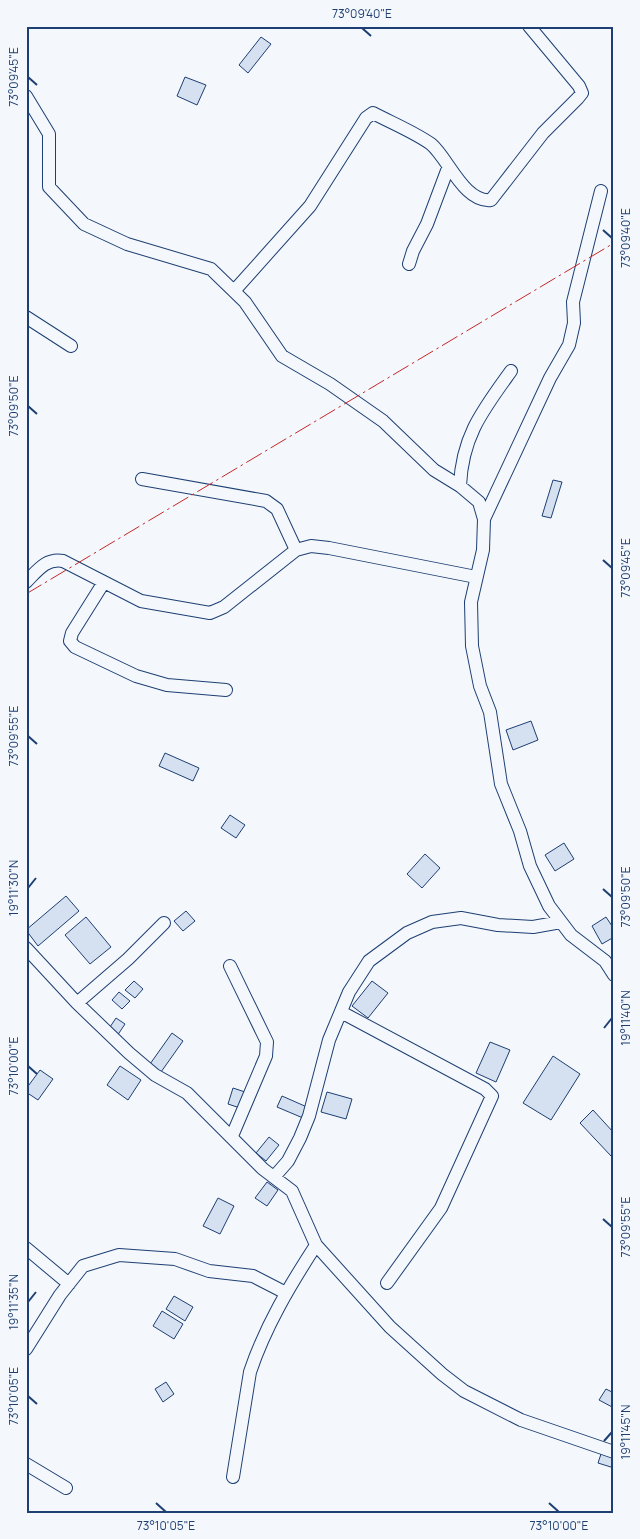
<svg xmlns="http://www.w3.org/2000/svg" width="640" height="1539" font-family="Manrope,sans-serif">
	<rect width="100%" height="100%" fill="#f4f7fb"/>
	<path fill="#d5e0f0" stroke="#1d3f73" d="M261,37L271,44L248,73L239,65Z
		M185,77L206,85L197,105L177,96Z
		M553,480L562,482L551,518L542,516Z
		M531,721L538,740L513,750L506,730Z
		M165,753L199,768L193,781L159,766Z
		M230,815L245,825L236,838L221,828Z
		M564,843L574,859L555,871L545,855Z
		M425,854L440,868L422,888L407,874Z
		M66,896L79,911L38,946L26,930Z
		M186,911L195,921L183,931L174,921Z
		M86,917L111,947L90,964L65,935Z
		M606,917L614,929V937L602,944L592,926Z
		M134,981L143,989L135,998L125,990Z
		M372,981L388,993L368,1018L352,1006Z
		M119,992L130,1001L122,1009L112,1000Z
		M116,1018L125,1024L117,1036L108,1030Z
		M172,1033L183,1041L161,1072L150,1064Z
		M490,1042L510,1050L496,1082L476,1073Z
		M553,1056L580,1074L551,1120L523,1103Z
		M120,1066L141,1080L128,1100L107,1085Z
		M40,1070L53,1079L38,1100L26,1092V1089Z
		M233,1088L245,1092L240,1108L228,1104Z
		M327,1092L352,1099L346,1119L321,1112Z
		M282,1096L307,1107L303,1118L277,1107Z
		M593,1110L614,1133V1154L611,1156L580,1123Z
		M269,1137L279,1145L266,1161L256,1153Z
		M267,1182L278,1190L267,1206L255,1198Z
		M218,1198L234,1206L220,1234L203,1226Z
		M174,1296L193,1307L185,1321L166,1309Z
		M162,1311L183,1324L174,1339L153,1326Z
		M166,1382L174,1394L163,1402L155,1389Z
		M606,1389L614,1393V1408L599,1400Z
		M602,1451L614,1454V1468L598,1463Z"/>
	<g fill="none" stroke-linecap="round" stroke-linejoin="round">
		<defs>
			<path id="minor" d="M26,96L49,134V187L84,224L127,244L211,269L245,302L282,356L330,384L383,421L434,470L460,486L479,502L484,519L483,550L471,602L472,646L480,686L490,712L501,784L520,831L530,866L549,906L571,935L605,961L614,975
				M409,264L413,251L427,224L448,168
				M234,291L310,206L366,118L373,113C392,123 414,132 431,144C448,158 464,203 491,200L543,133L578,98L582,93L579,86L529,26
				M26,317L71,346
				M142,479L266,501L277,509L296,550
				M460,486C462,436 483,410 511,371
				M484,519L550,378L569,345L574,323L573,302L601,191
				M26,582C38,570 46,558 63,561L141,601L210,613L224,607L296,550L311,546L329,548L476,577
				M104,582L72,633L70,641L75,647L136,676L167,685L226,690
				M26,948L77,1003L129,1053L155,1075L187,1093L263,1169L292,1191L316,1245L390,1327L442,1374L464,1391L521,1420L614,1452
				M230,966L267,1042L266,1056L232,1136
				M77,1003L128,959L164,923
				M341,1012L485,1089L492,1096L441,1208L387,1283
				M274,1177L288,1161L300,1138L309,1116L329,1040L349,992L369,961L407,933L432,922L461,918L498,925L533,927L561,922
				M26,1248L69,1284
				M26,1349L60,1295L83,1266L119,1255L175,1259L209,1271L253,1276L286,1293
				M26,1464L66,1488
				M233,1477L250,1372C265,1327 290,1285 316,1245"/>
		</defs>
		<use href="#minor" stroke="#1d3f73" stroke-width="14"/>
		<use href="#minor" stroke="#f4f7fb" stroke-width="12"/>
		<path stroke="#c62828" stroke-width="1" stroke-dasharray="18 4 2.5 4" stroke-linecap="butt" d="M26,594L614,243"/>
	</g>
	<path fill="none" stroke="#1d3f73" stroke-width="2" d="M362,28L371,36M28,77L37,85M603,230L612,238M28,406L37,414M603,560L612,568M28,736L37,744M28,888L36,878M603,889L612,897M604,1028L612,1018M28,1066L37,1074M603,1219L612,1227M28,1302L36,1292M28,1396L37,1404M604,1441L612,1432M156,1503L166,1512M549,1503L559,1512"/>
	<rect width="640" height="1539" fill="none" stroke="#f4f7fb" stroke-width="55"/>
	<rect x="28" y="28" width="584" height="1484" fill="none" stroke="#1d3f73" stroke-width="2"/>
	<g font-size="12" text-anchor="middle" fill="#1d3f73">
		<text x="362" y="18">73°09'40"E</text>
		<text transform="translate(14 77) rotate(-90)" y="4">73°09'45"E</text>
		<text transform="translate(626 238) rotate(-90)" y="4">73°09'40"E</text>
		<text transform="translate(14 406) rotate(-90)" y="4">73°09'50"E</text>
		<text transform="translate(626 568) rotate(-90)" y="4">73°09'45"E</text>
		<text transform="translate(14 736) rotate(-90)" y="4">73°09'55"E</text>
		<text transform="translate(14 888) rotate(-90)" y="4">19°11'30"N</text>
		<text transform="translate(626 897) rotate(-90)" y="4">73°09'50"E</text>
		<text transform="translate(626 1018) rotate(-90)" y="4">19°11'40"N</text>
		<text transform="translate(14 1066) rotate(-90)" y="4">73°10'00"E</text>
		<text transform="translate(626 1227) rotate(-90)" y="4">73°09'55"E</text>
		<text transform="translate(14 1302) rotate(-90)" y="4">19°11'35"N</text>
		<text transform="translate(14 1396) rotate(-90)" y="4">73°10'05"E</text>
		<text transform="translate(626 1432) rotate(-90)" y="4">19°11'45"N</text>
		<text x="166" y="1530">73°10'05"E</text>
		<text x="559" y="1530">73°10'00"E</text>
	</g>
</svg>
